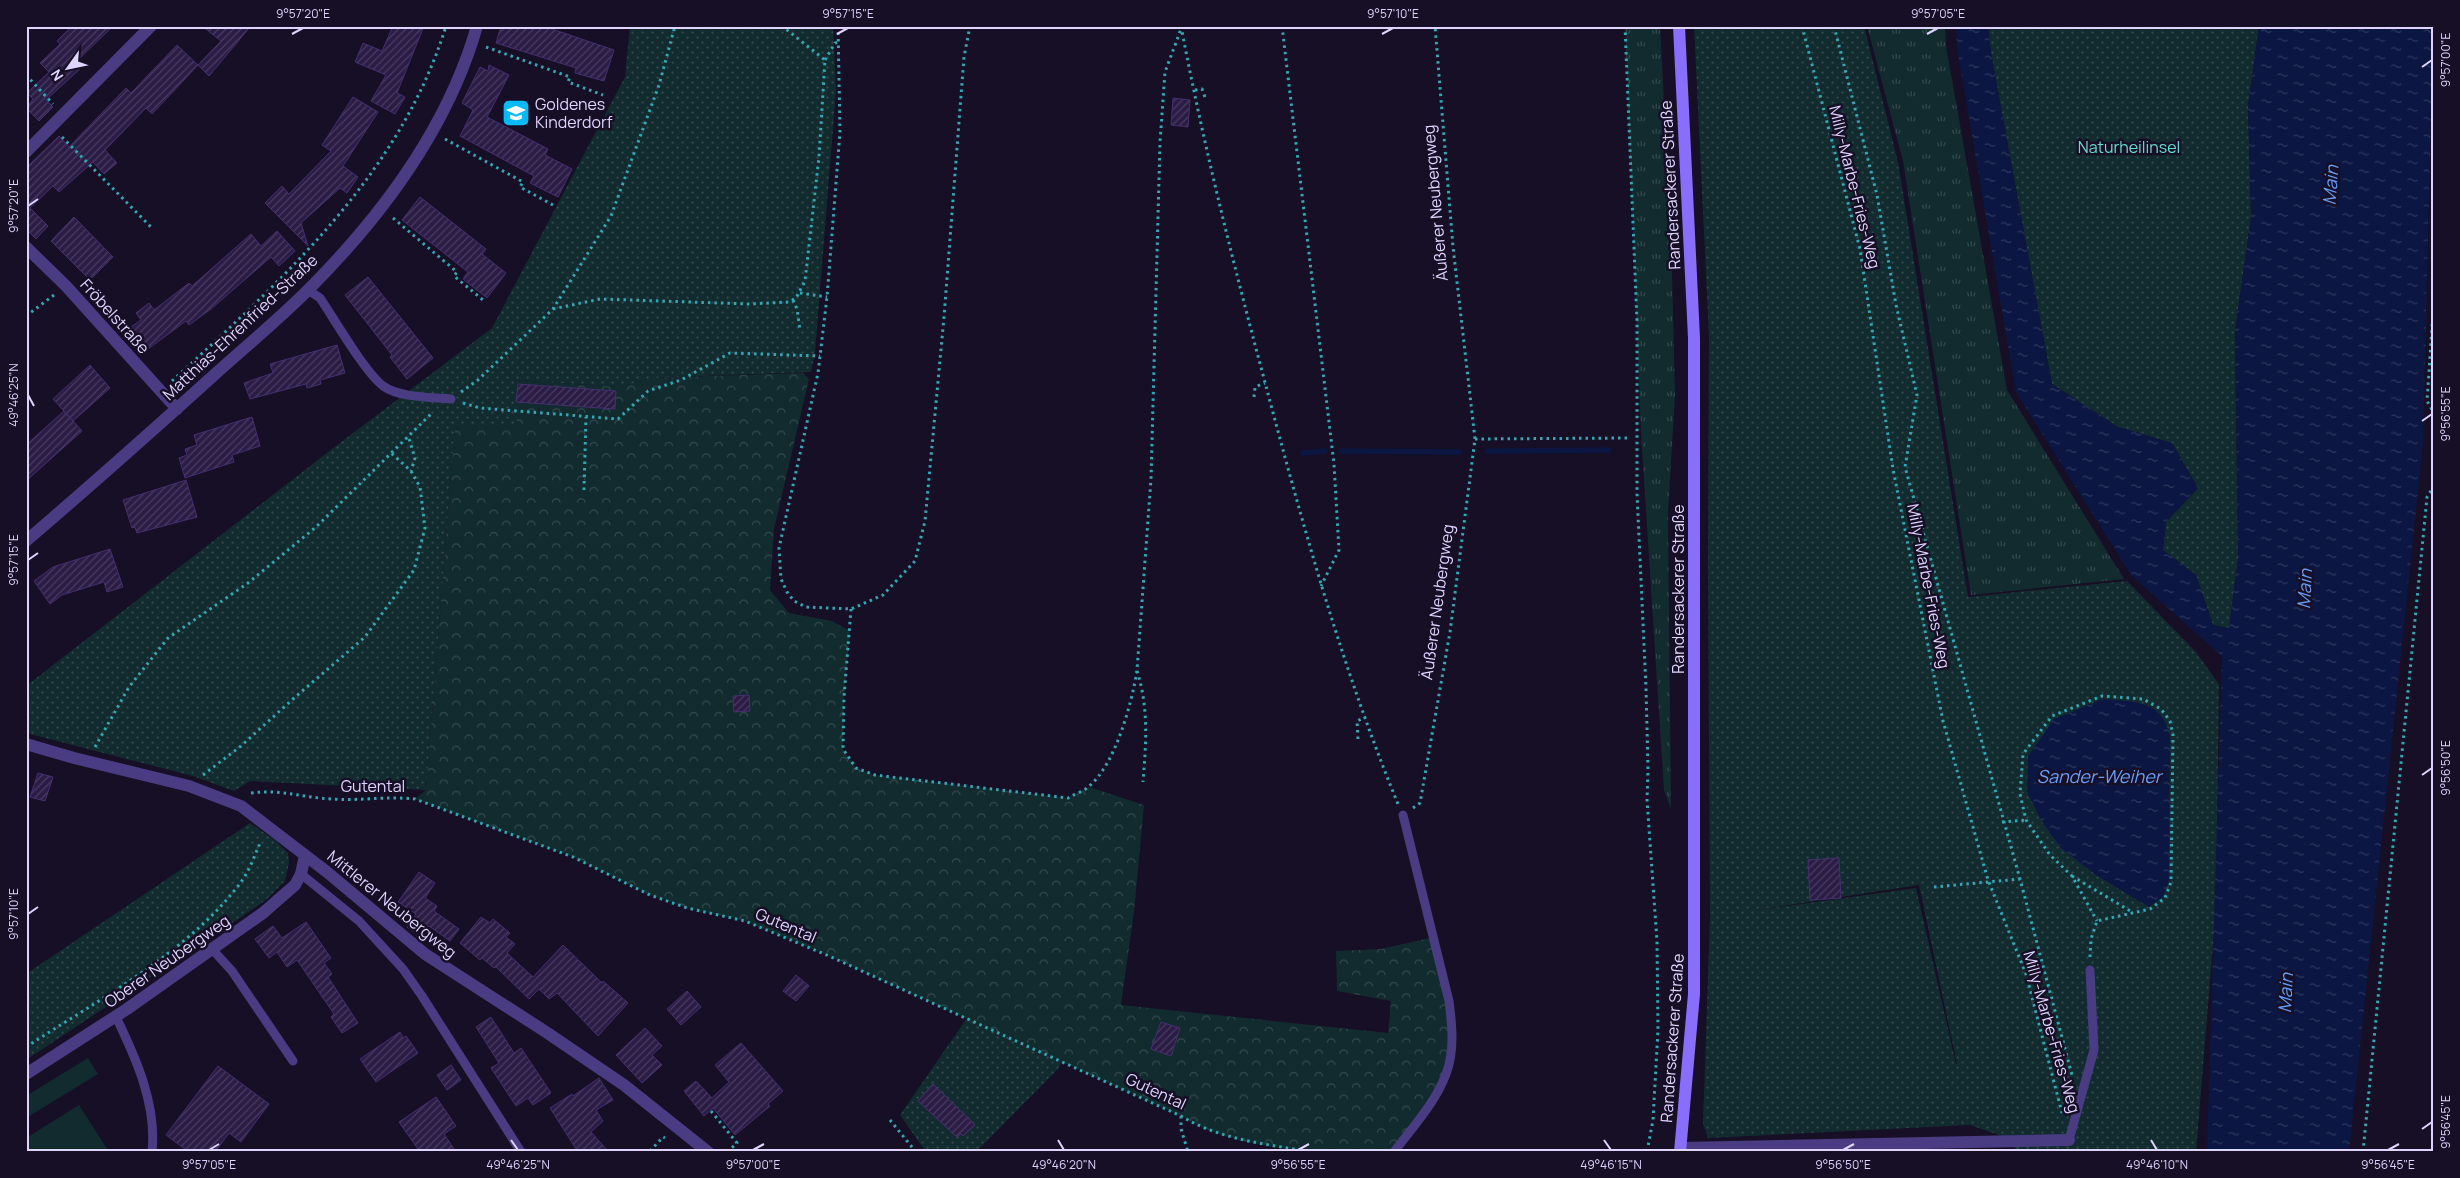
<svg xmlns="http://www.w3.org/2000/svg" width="2460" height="1178" font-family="Manrope,sans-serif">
	<defs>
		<pattern id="grass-tufts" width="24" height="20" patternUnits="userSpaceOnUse" patternTransform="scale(1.25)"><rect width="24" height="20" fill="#122b2f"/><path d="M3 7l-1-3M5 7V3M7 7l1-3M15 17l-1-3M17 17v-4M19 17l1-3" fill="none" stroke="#34494e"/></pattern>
		<pattern id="forest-crowns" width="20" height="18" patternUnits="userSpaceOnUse" patternTransform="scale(1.25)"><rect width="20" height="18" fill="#122b2f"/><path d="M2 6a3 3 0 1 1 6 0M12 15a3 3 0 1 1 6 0" fill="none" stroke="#34494e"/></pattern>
		<pattern id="park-dots" width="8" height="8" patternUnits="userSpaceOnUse" patternTransform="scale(1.25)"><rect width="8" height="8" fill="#122b2f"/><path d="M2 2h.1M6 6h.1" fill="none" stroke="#34494e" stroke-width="1.8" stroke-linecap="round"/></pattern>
		<pattern id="water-ripples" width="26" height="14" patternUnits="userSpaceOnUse" patternTransform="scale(1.25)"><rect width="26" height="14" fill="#0b1742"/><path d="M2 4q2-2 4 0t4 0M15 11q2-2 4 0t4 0" fill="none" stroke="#2e385e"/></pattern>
		<pattern id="building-hatch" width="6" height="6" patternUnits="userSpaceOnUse" patternTransform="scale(1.25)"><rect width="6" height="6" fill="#2b1c45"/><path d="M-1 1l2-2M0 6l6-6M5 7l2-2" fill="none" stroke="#493c61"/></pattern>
	</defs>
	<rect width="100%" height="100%" fill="#160f25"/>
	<path fill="url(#grass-tufts)" d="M1625,26H1660L1671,232L1675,395L1668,513L1671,809L1664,790L1641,433Z
		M1867,26H1945L1946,46L2007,390L2124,579L1971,595L1903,161Z"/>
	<path fill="url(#forest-crowns)" d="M803,373L809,379L774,529L770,590L789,613L832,621L850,631L844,697L843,749L856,768L875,775L1067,798L1089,787L1144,805L1134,912L1121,1005L1388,1033L1391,1001L1337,991L1336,951L1381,949L1434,937C1446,987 1461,1039 1438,1089C1428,1111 1408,1132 1394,1152C1325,1152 1242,1154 1181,1116L829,956L745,921L687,908L650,895L573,857L415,799L426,790L455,424H516V380L621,387L651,378Z"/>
	<path fill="url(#park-dots)" fill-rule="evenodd" d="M630,26H833L836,91L815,352L811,372L651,378L621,387L516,380L517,424H455L426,790L250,781L234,791L193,776L26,733V686L332,449L492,328L625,77Z
		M1694,26H1864L1898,162L1968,597L2127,581L2195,651L2219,684L2216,908L2196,1152H2018L2008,1138L1970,1125L1708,1138L1703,1124L1710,916L1708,563L1709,336ZM1919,885L1957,1064H1956L1916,888L1751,911Z
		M1988,26H2259L2248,105L2251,217L2235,331L2238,559L2229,628L2213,625L2196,575L2163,550L2166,522L2198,488L2172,443L2118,427L2052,384L1991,53Z
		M250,823L276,841L288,853L289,863L285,881L266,900L231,924L26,1060V974Z
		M967,1018L1062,1062L1058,1069L976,1152H926L900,1115Z"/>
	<path fill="#122b2f" d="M88,1058L98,1074L26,1118V1096Z
		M79,1105L109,1152H26V1138Z"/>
	<path fill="url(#water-ripples)" d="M1956,26H1988L1991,53L2052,384L2118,427L2172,443L2198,488L2166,522L2163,550L2196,575L2213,625L2229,628L2238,559L2235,331L2251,217L2248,105L2259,26H2433L2423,443L2349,1152H2207L2222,656L2131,575L2016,392L1957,48Z
		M2103,699C2134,702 2162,699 2170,736L2169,882L2163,897L2149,907L2096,875L2062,849L2042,822L2027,792L2028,756L2054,719Z"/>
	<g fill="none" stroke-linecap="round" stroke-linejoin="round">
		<path stroke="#0b1742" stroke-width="5.5" d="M1341,451L1460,452
			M1488,451L1609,450
			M1303,453L1325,451"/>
	</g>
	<path fill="url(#building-hatch)" stroke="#462e71" d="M72,26H113L77,61L82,67L46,100L53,107L39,121L26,108L33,99L27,93L49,72L40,63L60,44L57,41Z
		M202,26L250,27L209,76L198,65L221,41Z
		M393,26H424L397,93L405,97L395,114L371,101L386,75L355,62L363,43L382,51Z
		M501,26H543L614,50L604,81L575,73L576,68L496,43Z
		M177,45L198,65L152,114L146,108L105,150L117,163L104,174L93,162L59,192L53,186L30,208L48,226L36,239L26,229V168L59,136L69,147L126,88L131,93Z
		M489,65L509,75L487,117L548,149L545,155L572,169L558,197L530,183L534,176L460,136L473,110L462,103L480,67L488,71Z
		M353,97L378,112L343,166L358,177L347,193L340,188L301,223L308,246L265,203L282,186L289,194L331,151L322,145Z
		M1173,98L1190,100L1188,127L1171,125Z
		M420,197L486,249L482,254L506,273L487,298L463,279L468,272L402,220Z
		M74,217L113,257L90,280L51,241Z
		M277,231L295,251L279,266L271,257L211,309L189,325L186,321L148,349L131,327L141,320L136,313L149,303L154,310L189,283L192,286L251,234L261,246Z
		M368,277L433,358L407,379L390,357L392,355L345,295Z
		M337,345L345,373L320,380L321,384L307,388L306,384L250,399L244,383L273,373L270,364Z
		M90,365L110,388L73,421L53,399Z
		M518,384L616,391L615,409L516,402Z
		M64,411L82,431L26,481V445Z
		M252,417L260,446L232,455L234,462L185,478L179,458L187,455L185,449L197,445L194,435Z
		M186,480L197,517L137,533L135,527L132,528L123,500Z
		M110,549L123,587L107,592L104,582L62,595L50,604L34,581L53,567Z
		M749,695L750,711L734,712L733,696Z
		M38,773L53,777L45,801L30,797Z
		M1839,858L1841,898L1810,900L1808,860Z
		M419,872L435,883L425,898L437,906L434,911L459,929L450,941L429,926L421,937L407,927L416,914L398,902Z
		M481,917L490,923L493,919L510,933L506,937L515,944L507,953L533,977L563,945L602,983L603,981L628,1003L598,1036L557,993L549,999L539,989L529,999L496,967L494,968L482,958L480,960L460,943Z
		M306,922L331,958L324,963L332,974L328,977L358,1023L342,1033L331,1017L334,1014L297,960L287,967L277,952L269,958L255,939L273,926L282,938Z
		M796,975L809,986L796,1001L783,991Z
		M687,991L701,1007L681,1025L667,1009Z
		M491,1017L514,1053L521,1048L551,1093L533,1105L528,1098L516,1106L491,1068L499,1063L476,1027Z
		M1161,1022L1180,1028L1171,1056L1151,1049Z
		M645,1028L662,1046L652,1055L662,1065L642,1083L616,1055Z
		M400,1032L403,1038L406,1036L418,1053L376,1082L360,1059Z
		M741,1043L783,1091L768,1104L770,1106L735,1135L713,1108L704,1116L684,1091L696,1081L712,1098L729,1082L715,1065Z
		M451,1065L461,1080L447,1090L437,1075Z
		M218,1066L269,1104L241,1142L229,1133L215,1152H189L166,1135Z
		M599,1078L613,1100L596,1110L603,1121L591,1132L609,1152H578L550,1108L572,1094L573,1096Z
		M933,1084L975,1125L963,1136L961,1134L957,1137L918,1101Z
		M436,1097L456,1126L444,1134L456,1152H420L399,1122Z"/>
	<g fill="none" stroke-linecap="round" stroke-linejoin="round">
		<path stroke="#32a8b4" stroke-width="3" stroke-dasharray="2.5 4" stroke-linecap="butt" d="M838,26L840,132L827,297L818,373L779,548L781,579L787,592L794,601L806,607L851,609L883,595L915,561L925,521L944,317L964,57L970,26
			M1181,26C1204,148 1235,270 1267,390C1304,530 1343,670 1398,804
			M1282,26L1334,464L1339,550L1321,586
			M1625,26L1637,322V494L1646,688L1648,770L1647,800L1657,941L1658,1030L1653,1120L1647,1152
			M1802,26L1860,249L1893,469L1943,721L1988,880L2026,974L2062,1113
			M1834,26L1877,195L1896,305L1917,395L1905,467L2020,879L2072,1075
			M486,47L570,77L568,82L603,95
			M825,60L835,43L839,42
			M26,75L53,104
			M1195,90L1202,89L1206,100
			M62,137L151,227
			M445,139L523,182L520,187L553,205
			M393,218L457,272L454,276L483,300
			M800,293L827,297
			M2434,298L2427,401L2434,413
			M793,300L797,309L800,330
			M553,309L600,299L750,304L789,302L796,298L805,281L819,157L825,60L782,26
			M26,316L54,295
			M172,381C283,279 400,175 446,26
			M461,392L478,380L553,309L611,216L659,85L675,26
			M1254,397L1255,387L1265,383
			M463,403L480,408L618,419L648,391L681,380L730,353L820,356
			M409,439L415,458L411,471
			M1475,439L1627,438
			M584,490L586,417
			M851,609L844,697L843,749L856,768L875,775L1068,798C1074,794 1083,792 1088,787C1115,766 1132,703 1137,670L1151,479L1160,142L1165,72L1181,29
			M1137,671C1149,708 1146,744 1143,782
			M1358,739L1357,721L1366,717
			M95,747L129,687L168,638L248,583L316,527L433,412
			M203,775L241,746L293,699L365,637L414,570L425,528L420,487L411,471L390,452
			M251,793C284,789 302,798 333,799C360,801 387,796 415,799L573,857L650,895L687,908L745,921L829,956L1181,1116C1220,1140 1267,1144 1311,1152
			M1413,808L1420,803L1450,632L1475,439L1453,247L1435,26
			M2002,822L2026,820
			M2072,876L2132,912
			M1934,887L2020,879
			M2090,957L2091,939L2097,921L2150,909L2165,898L2171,882L2173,735L2170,721L2161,709L2143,699L2102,696L2052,716L2023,754L2020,794L2026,820L2050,855L2072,876L2097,921
			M26,1047C98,1000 190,951 241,882C250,870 255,854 261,841
			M711,1111L737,1143L727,1152
			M1181,1116V1129L1188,1152
			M890,1120L916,1152
			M650,1151L663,1137L665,1138
			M2363,1152L2427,497L2434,486"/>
		<path stroke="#493c83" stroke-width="9" d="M308,290L320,298C335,320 364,371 383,386C400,398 431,397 451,399
			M301,874L359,921L403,969L422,996L521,1152
			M211,948L232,971L293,1061
			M116,1017C136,1058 157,1105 152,1152
			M2069,1140L2094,1050L2090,970
			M1394,1152C1412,1128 1436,1102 1446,1074C1455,1051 1452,1024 1449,1001L1403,815"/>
		<path stroke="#493c83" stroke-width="12" d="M26,152L151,26
			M26,247L66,286L177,409
			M26,541C89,487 151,432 213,376C244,348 278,320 308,290C382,216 448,128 477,26
			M26,744L74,758L189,786L241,806L327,872L425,954L546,1032L624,1085L708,1152
			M26,1074L127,1009L263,913L295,885L301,874L305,855
			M1681,1148L2069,1140"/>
		<path stroke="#876efb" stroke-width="12" d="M1679,26L1694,338V994L1680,1152"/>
	</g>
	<path fill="none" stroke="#dfd4fe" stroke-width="2" d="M292,34L303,28M837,34L848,28M1382,34L1393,28M1927,34L1938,28M2422,67L2432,60M28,206L38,199M28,395L34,406M2422,421L2432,414M28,560L38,553M2422,775L2432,768M28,914L38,907M2422,1129L2432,1122M511,1140L518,1150M1058,1140L1064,1150M1604,1140L1611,1150M2151,1140L2157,1150M209,1150L219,1144M753,1150L764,1144M1298,1150L1309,1144M1843,1150L1854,1144M2388,1150L2399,1144"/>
	<defs>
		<symbol id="school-square" viewBox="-11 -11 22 22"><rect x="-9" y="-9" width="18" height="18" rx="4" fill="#06baf8" stroke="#160f25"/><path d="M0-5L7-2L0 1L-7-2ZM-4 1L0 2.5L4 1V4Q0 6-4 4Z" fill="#fff"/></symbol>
	</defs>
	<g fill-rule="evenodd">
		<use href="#school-square" x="500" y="97" width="32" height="32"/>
	</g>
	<g text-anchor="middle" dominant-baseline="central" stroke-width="5" stroke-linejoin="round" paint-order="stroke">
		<g font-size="16" fill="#dfd4fe" stroke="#160f25" text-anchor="start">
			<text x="535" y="104">Goldenes<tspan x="535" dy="18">Kinderdorf</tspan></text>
		</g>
		<g font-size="16" fill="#61ddd1" stroke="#160f25">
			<text x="2129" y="147">Naturheilinsel</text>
		</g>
		<g font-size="16" fill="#dfd4fe" stroke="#160f25">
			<text transform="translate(1670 185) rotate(-93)">Randersackerer Straße</text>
			<text transform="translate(1855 187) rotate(76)">Milly-Marbe-Fries-Weg</text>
			<text transform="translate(1435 203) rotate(-95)">Äußerer Neubergweg</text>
			<text transform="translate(115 316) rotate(48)">Fröbelstraße</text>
			<text transform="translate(240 327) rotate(-43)">Matthias-Ehrenfried-Straße</text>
			<text transform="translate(1929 586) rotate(79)">Milly-Marbe-Fries-Weg</text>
			<text transform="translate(1678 589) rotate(-90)">Randersackerer Straße</text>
			<text transform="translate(1437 602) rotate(-82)">Äußerer Neubergweg</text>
			<text x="373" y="786">Gutental</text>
			<text transform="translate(392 904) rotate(39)">Mittlerer Neubergweg</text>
			<text transform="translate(786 925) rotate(23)">Gutental</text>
			<text transform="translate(167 961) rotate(-35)">Oberer Neubergweg</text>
			<text transform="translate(2052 1032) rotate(74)">Milly-Marbe-Fries-Weg</text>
			<text transform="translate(1672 1038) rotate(-86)">Randersackerer Straße</text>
			<text transform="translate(1156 1091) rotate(25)">Gutental</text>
		</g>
		<g font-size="18" font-style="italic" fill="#659efb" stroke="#160f25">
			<text transform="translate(2330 185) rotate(-86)">Main</text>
			<text transform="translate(2304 589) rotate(-87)">Main</text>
			<text x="2099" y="776">Sander-Weiher</text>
			<text transform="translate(2285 993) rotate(-87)">Main</text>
		</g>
	</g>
	<rect width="2460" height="1178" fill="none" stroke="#160f25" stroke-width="55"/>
	<g transform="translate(68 68) rotate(237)" stroke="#160f25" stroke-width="4" paint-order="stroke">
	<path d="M0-4L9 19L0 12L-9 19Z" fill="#dfd4fe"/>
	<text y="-8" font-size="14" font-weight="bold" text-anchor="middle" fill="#dfd4fe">N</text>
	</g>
	<rect x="28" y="28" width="2404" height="1122" fill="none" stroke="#dfd4fe" stroke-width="2"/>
	<g font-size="12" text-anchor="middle" fill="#dfd4fe">
		<text x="303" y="18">9°57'20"E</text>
		<text x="848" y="18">9°57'15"E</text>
		<text x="1393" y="18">9°57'10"E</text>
		<text x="1938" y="18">9°57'05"E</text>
		<text transform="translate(2446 60) rotate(-90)" y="4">9°57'00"E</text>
		<text transform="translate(14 206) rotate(-90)" y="4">9°57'20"E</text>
		<text transform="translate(14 395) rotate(-90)" y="4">49°46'25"N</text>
		<text transform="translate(2446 414) rotate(-90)" y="4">9°56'55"E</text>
		<text transform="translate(14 560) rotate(-90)" y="4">9°57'15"E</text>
		<text transform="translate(2446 768) rotate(-90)" y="4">9°56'50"E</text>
		<text transform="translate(14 914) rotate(-90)" y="4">9°57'10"E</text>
		<text transform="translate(2446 1122) rotate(-90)" y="4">9°56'45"E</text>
		<text x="209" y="1169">9°57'05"E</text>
		<text x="518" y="1169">49°46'25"N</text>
		<text x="753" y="1169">9°57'00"E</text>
		<text x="1064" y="1169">49°46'20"N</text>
		<text x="1298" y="1169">9°56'55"E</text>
		<text x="1611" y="1169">49°46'15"N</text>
		<text x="1843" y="1169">9°56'50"E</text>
		<text x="2157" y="1169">49°46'10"N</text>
		<text x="2388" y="1169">9°56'45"E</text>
	</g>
</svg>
